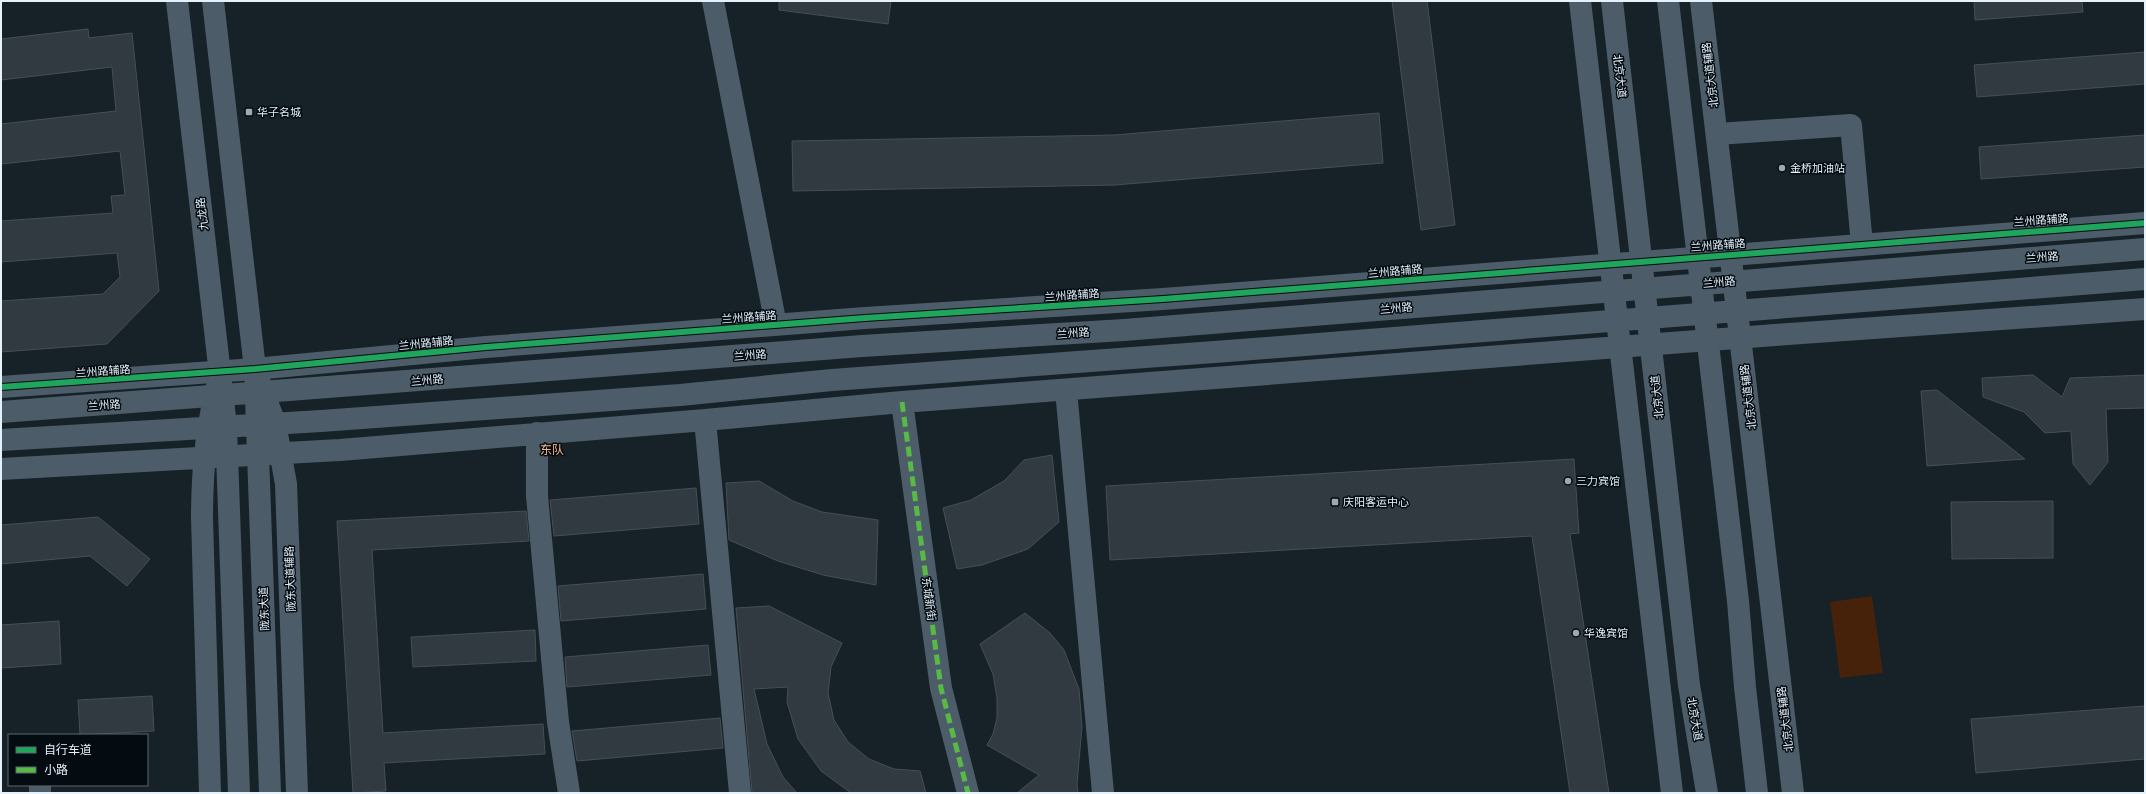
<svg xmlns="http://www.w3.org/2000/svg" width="2146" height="794" font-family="Lora,'Noto Sans SC',serif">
	<rect width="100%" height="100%" fill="#162128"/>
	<path fill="#46220b" d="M1872,596L1883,673L1840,678L1830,602Z"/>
	<path fill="#313a40" stroke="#454f55" d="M779,1H891L888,24L779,10Z
		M1392,1H1427L1455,225L1421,230Z
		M1974,1H2082L2083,12L1975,20Z
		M88,29L89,38L132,33L159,291L107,344L1,352V301L103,294L120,277L117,253L1,262V221L113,213L111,196L125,195L120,151L1,164V124L116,111L112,67L1,80V39Z
		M2145,52V84L1977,97L1974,65Z
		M1379,113L1383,163L1115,185L793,191L792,141L1114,135Z
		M2145,135V167L1981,179L1979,147Z
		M2033,375L2062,397L2070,378L2145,375V408L2106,409L2108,462L2090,485L2073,464L2071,431L2045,433L2024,412L1983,397L1982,378Z
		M1937,390L2025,459L1927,466L1921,391Z
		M1052,455L1059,522L1028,549L982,565L957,569L943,508L971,500L1004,481L1024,460Z
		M1574,459L1579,533L1570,534L1609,793H1570L1532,536L1110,560L1106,486Z
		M759,481L793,501L822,512L878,520L876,585L823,575L778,561L729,540L726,483Z
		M696,488L699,524L554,536L550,500Z
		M2053,501V558L1952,559L1951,502Z
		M526,511L529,541L372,550L383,733L543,724L545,754L384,763L386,791L353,793L337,521Z
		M98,517L150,559L127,586L90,556L1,564V525Z
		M703,574L706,609L561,621L558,586Z
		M769,606L842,643L831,667L828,693L834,720L848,742L869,759L894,769L920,771L926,793H851L821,771L798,739L787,702L788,687L754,689L767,744L783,777L797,793H752L736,608Z
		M1025,613L1050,633L1064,650L1079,689L1082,727L1077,783L1078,793H1017L1039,775L987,745L993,734L997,718V698L993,674L980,644Z
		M59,621L61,664L1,668V625Z
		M535,630L536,661L413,667L411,637Z
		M708,645L711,675L567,687L565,657Z
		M152,696L154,731L80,735L78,700Z
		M2145,706V759L1976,773L1971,719Z
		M720,718L723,748L577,761L572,731Z"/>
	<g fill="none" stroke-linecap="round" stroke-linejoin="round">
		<path stroke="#4c5c68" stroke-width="22" d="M713,1L776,325
			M1717,134L1851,125L1862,245
			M257,375L275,423L286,484L297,793
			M1,387L255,369L486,347L865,318L1163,299L2145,223
			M1066,390L1103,793
			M902,402L941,688L968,793
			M705,420L740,793
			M537,433V496L558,722L569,793
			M1,469L340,450L705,420L902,402L1775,335L2145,309
			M40,785V793
			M210,793L202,518C202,471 206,425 219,379"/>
		<path stroke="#4c5d69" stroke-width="22" d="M177,1L226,426L239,793
			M213,1L255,369L270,793
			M1580,1L1672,793
			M1612,1L1689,685L1707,793
			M1668,1L1738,601L1745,687L1757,793
			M1701,1L1793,793
			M1,412L862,346L1124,330L2145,249
			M1,440L321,421L680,395L832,380L1228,351L2145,279"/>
		<path stroke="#58b947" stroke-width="5" stroke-dasharray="10 5" stroke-linecap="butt" d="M902,402L941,688L968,793"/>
		<defs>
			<path id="cycleway" d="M1,387L255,369L486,347L865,318L1163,299L2145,223"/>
		</defs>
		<use href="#cycleway" stroke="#040b11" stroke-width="8"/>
		<use href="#cycleway" stroke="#20a55d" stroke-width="6"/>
	</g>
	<g fill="#9da8b1" stroke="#040b11" stroke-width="1.5">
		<rect x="245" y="108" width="8" height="8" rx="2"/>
		<circle cx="1782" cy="168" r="4"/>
		<circle cx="1568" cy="481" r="4"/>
		<rect x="1331" y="498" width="8" height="8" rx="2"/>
		<circle cx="1576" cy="633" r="4"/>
	</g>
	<g text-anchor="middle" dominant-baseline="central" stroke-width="3" stroke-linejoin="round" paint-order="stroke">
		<g font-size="11" fill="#e5f1fb" stroke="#040b11">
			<text transform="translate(1710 75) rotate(-97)">北京大道辅路</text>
			<text transform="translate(1620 76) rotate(83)">北京大道</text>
			<text transform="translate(202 214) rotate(-97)">九龙路</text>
			<text transform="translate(2041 220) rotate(-4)">兰州路辅路</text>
			<text transform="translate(1718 245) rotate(-4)">兰州路辅路</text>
			<text transform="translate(2042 257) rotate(-4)">兰州路</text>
			<text transform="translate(1395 271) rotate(-5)">兰州路辅路</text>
			<text transform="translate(1719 282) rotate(-5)">兰州路</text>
			<text transform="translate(1072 295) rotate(-4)">兰州路辅路</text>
			<text transform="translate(1396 308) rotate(-5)">兰州路</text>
			<text transform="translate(749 317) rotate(-4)">兰州路辅路</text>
			<text transform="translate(1073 333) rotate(-4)">兰州路</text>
			<text transform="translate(426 343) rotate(-6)">兰州路辅路</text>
			<text transform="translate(750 355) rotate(-4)">兰州路</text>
			<text transform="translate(103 371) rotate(-4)">兰州路辅路</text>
			<text transform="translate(427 380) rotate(-5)">兰州路</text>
			<text transform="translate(1657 397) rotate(-96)">北京大道</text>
			<text transform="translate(1748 397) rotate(-97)">北京大道辅路</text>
			<text transform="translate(104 405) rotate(-4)">兰州路</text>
			<text transform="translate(290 579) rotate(-92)">陇东大道辅路</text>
			<text transform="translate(929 599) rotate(82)">东城新街</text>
			<text transform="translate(264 609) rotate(-92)">陇东大道</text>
			<text transform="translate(1695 719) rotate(80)">北京大道</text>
			<text transform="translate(1785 719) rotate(-97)">北京大道辅路</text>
		</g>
		<g font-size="11" fill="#e5f1fb" stroke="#040b11" text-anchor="start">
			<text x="257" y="112">华子名城</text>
			<text x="1790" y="168">金桥加油站</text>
			<text x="1576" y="481">三力宾馆</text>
			<text x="1343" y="502">庆阳客运中心</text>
			<text x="1584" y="633">华逸宾馆</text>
		</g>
		<g font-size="12" fill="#feb58e" stroke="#040b11">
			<text x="552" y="449">东队</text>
		</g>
	</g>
	<rect width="2146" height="794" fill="none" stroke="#e5f1fb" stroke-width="4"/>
	<rect x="8" y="734" width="140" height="52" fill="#040b11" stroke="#5e676f"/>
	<rect x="16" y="747" width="20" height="6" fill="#20a55d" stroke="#5e676f"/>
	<text x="44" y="754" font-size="12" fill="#e5f1fb">自行车道</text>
	<rect x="16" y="767" width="20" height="6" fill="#58b947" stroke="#5e676f"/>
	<text x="44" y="774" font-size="12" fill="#e5f1fb">小路</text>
</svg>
